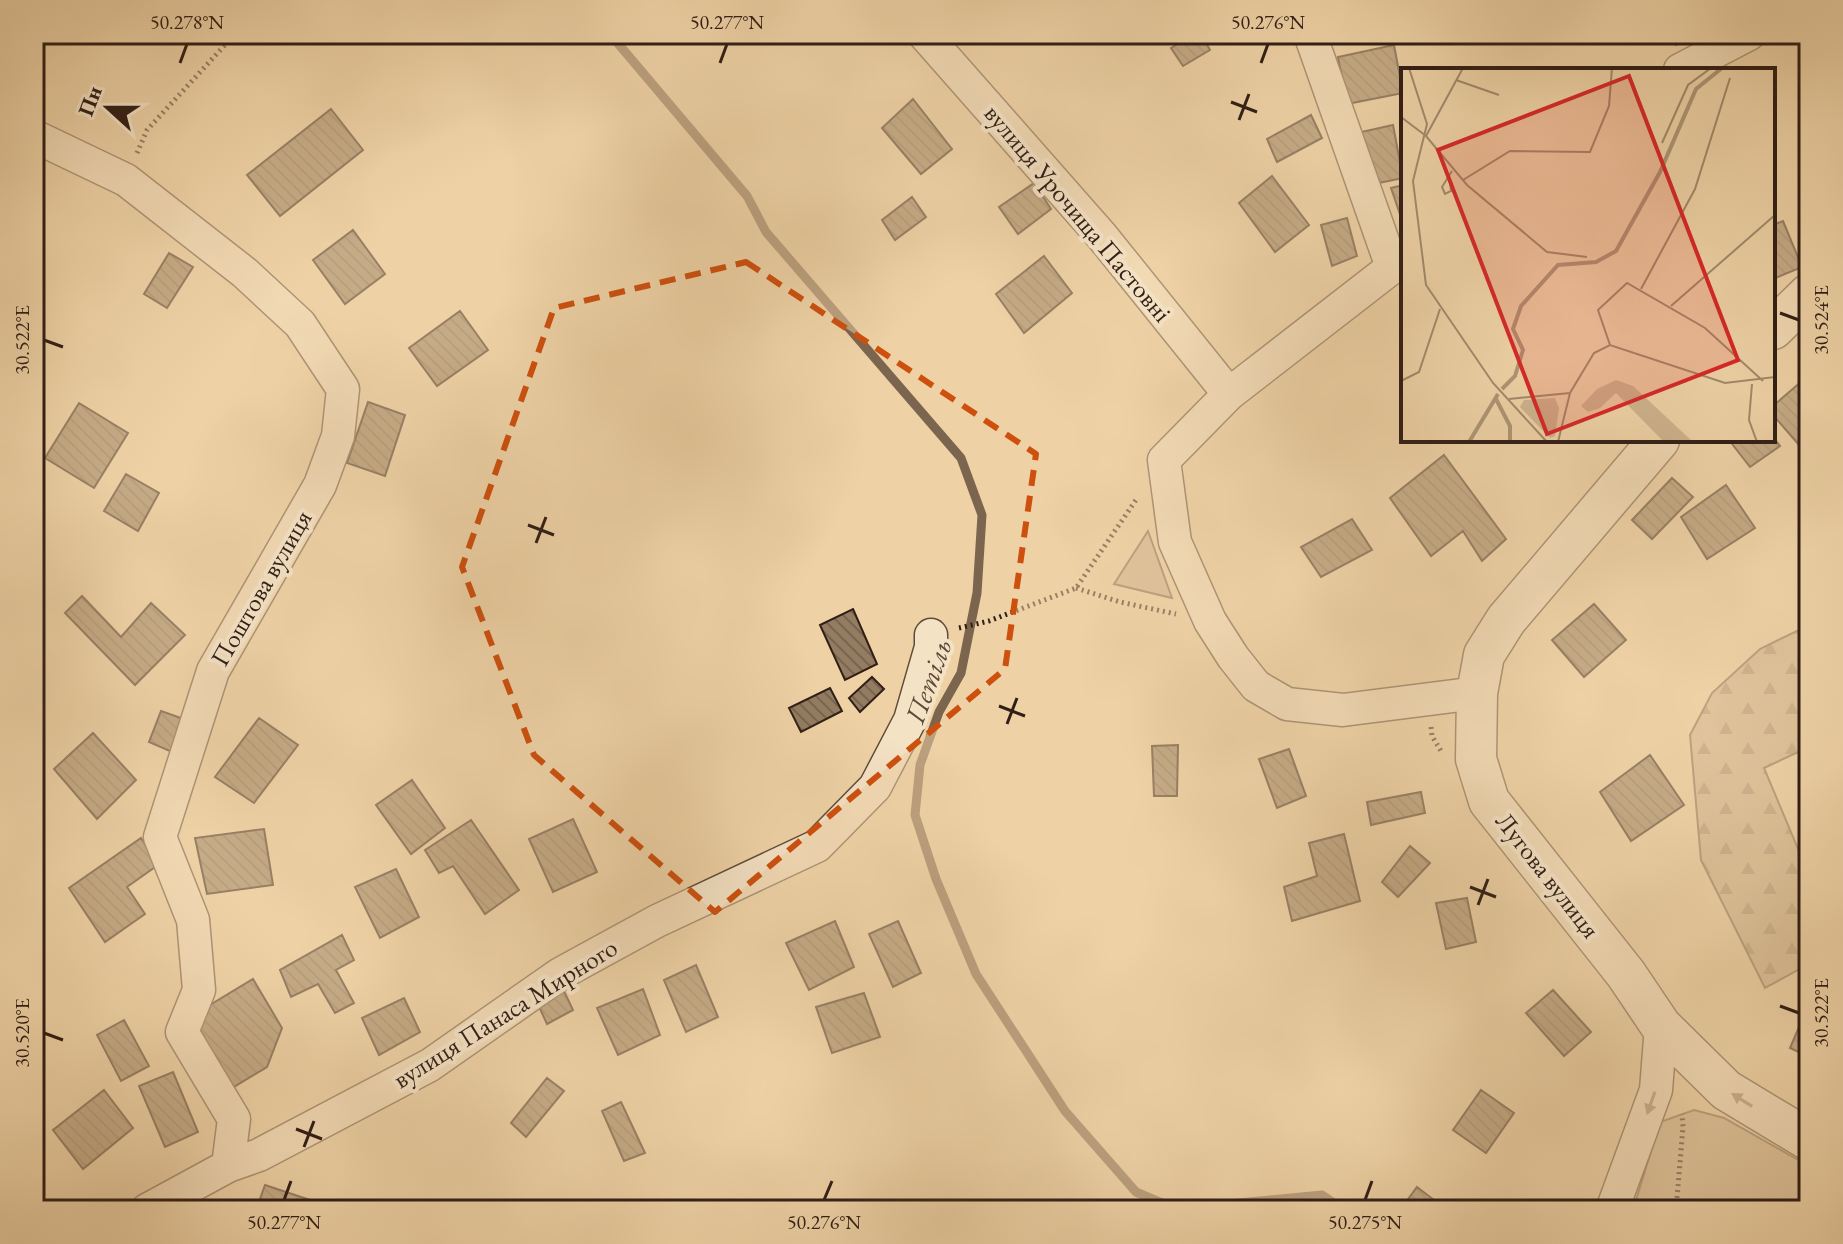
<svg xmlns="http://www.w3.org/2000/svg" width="1843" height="1244" font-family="'EB Garamond',serif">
	<defs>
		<pattern id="forest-firs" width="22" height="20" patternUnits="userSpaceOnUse" patternTransform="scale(2)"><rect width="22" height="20" fill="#ceb38e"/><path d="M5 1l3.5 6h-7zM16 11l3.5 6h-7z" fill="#a89173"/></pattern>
		<pattern id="building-back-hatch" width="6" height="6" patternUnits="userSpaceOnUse" patternTransform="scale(2)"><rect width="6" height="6" fill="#937c61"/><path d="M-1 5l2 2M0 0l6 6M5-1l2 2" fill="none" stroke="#79654f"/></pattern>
	</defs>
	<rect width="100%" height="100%" fill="#eed2a6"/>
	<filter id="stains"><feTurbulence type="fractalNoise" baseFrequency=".0025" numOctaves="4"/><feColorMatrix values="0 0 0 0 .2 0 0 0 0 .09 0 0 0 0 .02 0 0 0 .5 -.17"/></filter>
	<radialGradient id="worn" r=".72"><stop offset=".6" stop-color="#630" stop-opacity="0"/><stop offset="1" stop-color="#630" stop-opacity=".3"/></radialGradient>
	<path fill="#ceb38e" stroke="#806852" stroke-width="2" d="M1148,531L1172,598L1114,584Z
		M1694,1110L1724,1118L1809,1166V1210H1633L1660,1122Z"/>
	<path fill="url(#forest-firs)" stroke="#806852" stroke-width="2" d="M1809,625V747L1764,768L1809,875V964L1765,988L1701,860L1690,735L1712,693L1760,649Z"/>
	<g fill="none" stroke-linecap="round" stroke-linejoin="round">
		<path stroke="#7c654f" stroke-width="9" d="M610,34L747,196L766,232L961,458L982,515L977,593L961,673L939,712L920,765L915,815L936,879L976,974L1065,1111L1136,1192L1176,1209L1322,1195L1344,1210"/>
	</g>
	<path fill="url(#building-back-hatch)" stroke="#311e16" stroke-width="2" d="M1193,34H1201L1210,50L1183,66L1171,48Z
		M1671,34H1699L1676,45Z
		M1394,45L1403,93L1347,104L1338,57Z
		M913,99L952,149L921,174L882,128Z
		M331,109L363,150L280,216L247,175Z
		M1311,115L1322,138L1277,162L1267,139Z
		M1393,125L1403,178L1369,185L1357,133Z
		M1272,176L1309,225L1275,252L1239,203Z
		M1034,183L1051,209L1018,234L999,207Z
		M1403,185V216L1401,217L1391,188Z
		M912,197L926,217L895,240L882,220Z
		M1347,218L1357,256L1332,266L1321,225Z
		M1783,221L1802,267L1773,279V225Z
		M353,230L385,274L345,304L313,260Z
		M169,253L193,267L167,308L144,294Z
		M1044,256L1072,293L1024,333L996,294Z
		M460,311L488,350L437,386L409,348Z
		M1809,375V436L1799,445L1773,415V406Z
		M368,402L405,415L385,476L347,463Z
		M79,403L128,433L94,488L45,458Z
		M1773,437L1780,446L1750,467L1729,440H1773Z
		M1444,455L1506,539L1482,561L1463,531L1431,556L1390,498Z
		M126,474L159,493L138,531L104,511Z
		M1672,478L1693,497L1652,539L1632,520Z
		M1726,485L1755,528L1707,559L1681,517Z
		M1352,519L1372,550L1321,577L1301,547Z
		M82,596L121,637L151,603L185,635L135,685L65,613Z
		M1594,604L1626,640L1584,677L1552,640Z
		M853,609L877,664L845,680L820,625Z
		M872,677L884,689L860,712L849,698Z
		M830,688L842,711L801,732L789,708Z
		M161,711L184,719L172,752L149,742Z
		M259,718L298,745L254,803L215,777Z
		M93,733L136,780L97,819L54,769Z
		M1178,745L1177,796H1154L1152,746Z
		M1289,749L1306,796L1277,808L1259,759Z
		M1650,755L1684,805L1631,841L1600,792Z
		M412,780L445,828L411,854L376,805Z
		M1421,792L1425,813L1371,825L1367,802Z
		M573,819L597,872L553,892L529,839Z
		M471,820L519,890L485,914L453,866L439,873L425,850Z
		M264,829L273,885L207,894L195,838Z
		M1344,834L1360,901L1292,921L1284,887L1317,876L1309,843Z
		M141,838L158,865L127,887L145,914L105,942L69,888Z
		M1410,846L1430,863L1398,897L1382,882Z
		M396,869L419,917L380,938L355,887Z
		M1467,898L1476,942L1446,949L1436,903Z
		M835,921L854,967L809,990L786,943Z
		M898,921L921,973L893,987L869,934Z
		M342,935L354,960L336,970L354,1003L335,1013L318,984L291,997L280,970Z
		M696,965L718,1017L686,1032L664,980Z
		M253,979L282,1028L267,1067L232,1088L190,1017Z
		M562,987L573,1010L547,1024L535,998Z
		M643,989L660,1035L618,1055L597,1008Z
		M1553,990L1591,1032L1564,1056L1526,1013Z
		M864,993L880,1037L832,1053L816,1007Z
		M404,998L420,1032L379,1055L362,1018Z
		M1805,1013L1809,1015V1057L1790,1048Z
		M124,1020L149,1066L121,1081L97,1035Z
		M173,1072L198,1132L165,1147L139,1086Z
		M547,1078L564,1091L526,1137L511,1123Z
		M104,1090L133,1128L83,1169L53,1130Z
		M1481,1090L1514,1113L1486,1153L1453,1130Z
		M621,1102L645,1153L624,1161L602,1111Z
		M265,1185L322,1204L320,1210H256Z
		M1417,1187L1447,1210H1400Z
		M1507,1200L1524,1210H1501Z
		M433,1202L463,1210H431Z"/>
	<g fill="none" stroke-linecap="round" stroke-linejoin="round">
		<defs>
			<path id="minor" d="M924,34L1101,235L1229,394
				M1310,34L1392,267
				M1680,70L1749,34
				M34,136L126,180L245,273L300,324L343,389L338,436L320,485L213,671L160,837L193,920L199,990L182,1032L234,1119L228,1166
				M1403,259L1229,394L1164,460L1175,542L1210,621L1233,657L1256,686L1287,704L1343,710L1477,693
				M147,1210L228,1166L259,1155L430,1065L560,974L657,921L817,846L875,787L910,720L931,647V635
				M1612,1210L1656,1090L1661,1026"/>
			<path id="tertiary" d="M1773,329L1809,294
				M1659,440L1506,620L1484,655L1477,693L1476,759L1489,801L1626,974L1661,1026L1726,1090L1809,1140"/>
		</defs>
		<use href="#minor" stroke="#604b3a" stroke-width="35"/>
		<use href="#tertiary" stroke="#604b3a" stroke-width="43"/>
		<path stroke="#311e16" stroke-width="5" stroke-dasharray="2 4" stroke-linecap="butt" d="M137,153L147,130L235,34
			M1076,588L1120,602L1176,614
			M959,628L989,621L1076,588L1138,497
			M1431,727L1432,736L1441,751
			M1676,1210L1683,1127L1682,1114"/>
		<use href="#minor" stroke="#f4e2c5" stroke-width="32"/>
		<use href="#tertiary" stroke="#f4e2c5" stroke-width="40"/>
	</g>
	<defs><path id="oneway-solid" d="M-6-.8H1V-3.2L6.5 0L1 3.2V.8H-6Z" transform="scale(2)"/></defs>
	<g fill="#9c8a76">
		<use href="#oneway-solid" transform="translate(1742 1100) rotate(-148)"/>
		<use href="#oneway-solid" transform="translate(1651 1103) rotate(109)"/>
	</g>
	<path d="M0 0H1843V1244H0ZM746,262L1036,454L1005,669L715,912L534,755L462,567L554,308Z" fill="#eed2a6" fill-opacity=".55" fill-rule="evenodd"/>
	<path fill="none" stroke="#cd500e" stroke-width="6" stroke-dasharray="16 10" stroke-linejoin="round" d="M746,262L1036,454L1005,669L715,912L534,755L462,567L554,308Z"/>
	<path fill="none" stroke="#311e16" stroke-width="3" d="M180,63L187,44M720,63L727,44M1261,63L1268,44M1231,102L1257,112M1239,120L1249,94M1780,313L1799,320M44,340L63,347M528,525L554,535M536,543L546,517M999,706L1025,716M1007,724L1017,698M1470,887L1496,897M1478,905L1488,879M1780,1006L1799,1013M44,1033L63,1040M296,1129L322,1139M304,1147L314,1121M284,1200L291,1181M824,1200L832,1181M1365,1200L1372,1181"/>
	<g text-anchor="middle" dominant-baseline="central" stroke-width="8" stroke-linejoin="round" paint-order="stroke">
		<g font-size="26" fill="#311e16" stroke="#f4e2c5">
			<text transform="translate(1078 213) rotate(50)">вулиця Урочища Пастовні</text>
			<text transform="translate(261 588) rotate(-60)">Поштова вулиця</text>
			<text transform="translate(1548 875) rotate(52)">Лугова вулиця</text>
			<text transform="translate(505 1013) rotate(-32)">вулиця Панаса Мирного</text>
		</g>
		<g font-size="28" font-style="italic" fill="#5d4837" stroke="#f4e2c5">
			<text transform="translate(928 681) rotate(-70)">Петіль</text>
		</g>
	</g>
	<g transform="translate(1401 68)">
		<rect width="374" height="374" fill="#eed2a6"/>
		<path d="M154,330L158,340L154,368L149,370L119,339L123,332Z" fill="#ceb38e"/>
		<path d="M215,312L232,318L292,374H263L215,325L199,340L187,344L180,338L196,321Z" fill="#ceb38e"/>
		<path fill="none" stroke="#ae9575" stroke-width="4" d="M101,321L114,308L122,282L112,261L120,238L157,197L195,194L215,183L259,104L295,21L321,0M95,331L109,358V374M68,374L97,326"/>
		<path fill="none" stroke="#a28a6c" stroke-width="2" d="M8,0L26,56L12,113L25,217L92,315L146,374M55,12L98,27M0,49L25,68L66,117L146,184L186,189M25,68L62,0M261,75L287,17L310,0M62,112L109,83L189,84L208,38L211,0M49,114L50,123L44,126L41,119L51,103M240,221L294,121L329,10M270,238L374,147M209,277L197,242L226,215L304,260L362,313M0,313L18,304L39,241M351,316L348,352L356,374M108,331L169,325M157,374L169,325L193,285L209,277L324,315L374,309"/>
		<path fill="#d62828" fill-opacity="0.15" stroke="#d62828" stroke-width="4" d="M228,8L337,292L146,366L37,82Z"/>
		<rect width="374" height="374" fill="none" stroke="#311e16" stroke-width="4"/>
	</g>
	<rect width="1843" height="1244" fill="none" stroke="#eed2a6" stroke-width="88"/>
	<g transform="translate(108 108) rotate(291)" stroke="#f4e2c5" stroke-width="6" paint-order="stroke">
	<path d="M0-6L14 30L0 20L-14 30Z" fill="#311e16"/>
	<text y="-12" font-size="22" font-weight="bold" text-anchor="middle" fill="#311e16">Пн</text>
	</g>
	<rect x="44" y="44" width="1755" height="1156" fill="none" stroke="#311e16" stroke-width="3"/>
	<g font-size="20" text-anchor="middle" fill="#311e16">
		<text x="187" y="29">50.278°N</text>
		<text x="727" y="29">50.277°N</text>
		<text x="1268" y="29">50.276°N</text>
		<text transform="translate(1821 320) rotate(-90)" y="7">30.524°E</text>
		<text transform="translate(22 340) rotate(-90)" y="7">30.522°E</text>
		<text transform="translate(1821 1013) rotate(-90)" y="7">30.522°E</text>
		<text transform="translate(22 1033) rotate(-90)" y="7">30.520°E</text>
		<text x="284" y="1229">50.277°N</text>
		<text x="824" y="1229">50.276°N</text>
		<text x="1365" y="1229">50.275°N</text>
	</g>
	<rect width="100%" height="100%" filter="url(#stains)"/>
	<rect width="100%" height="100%" fill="url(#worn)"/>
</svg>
